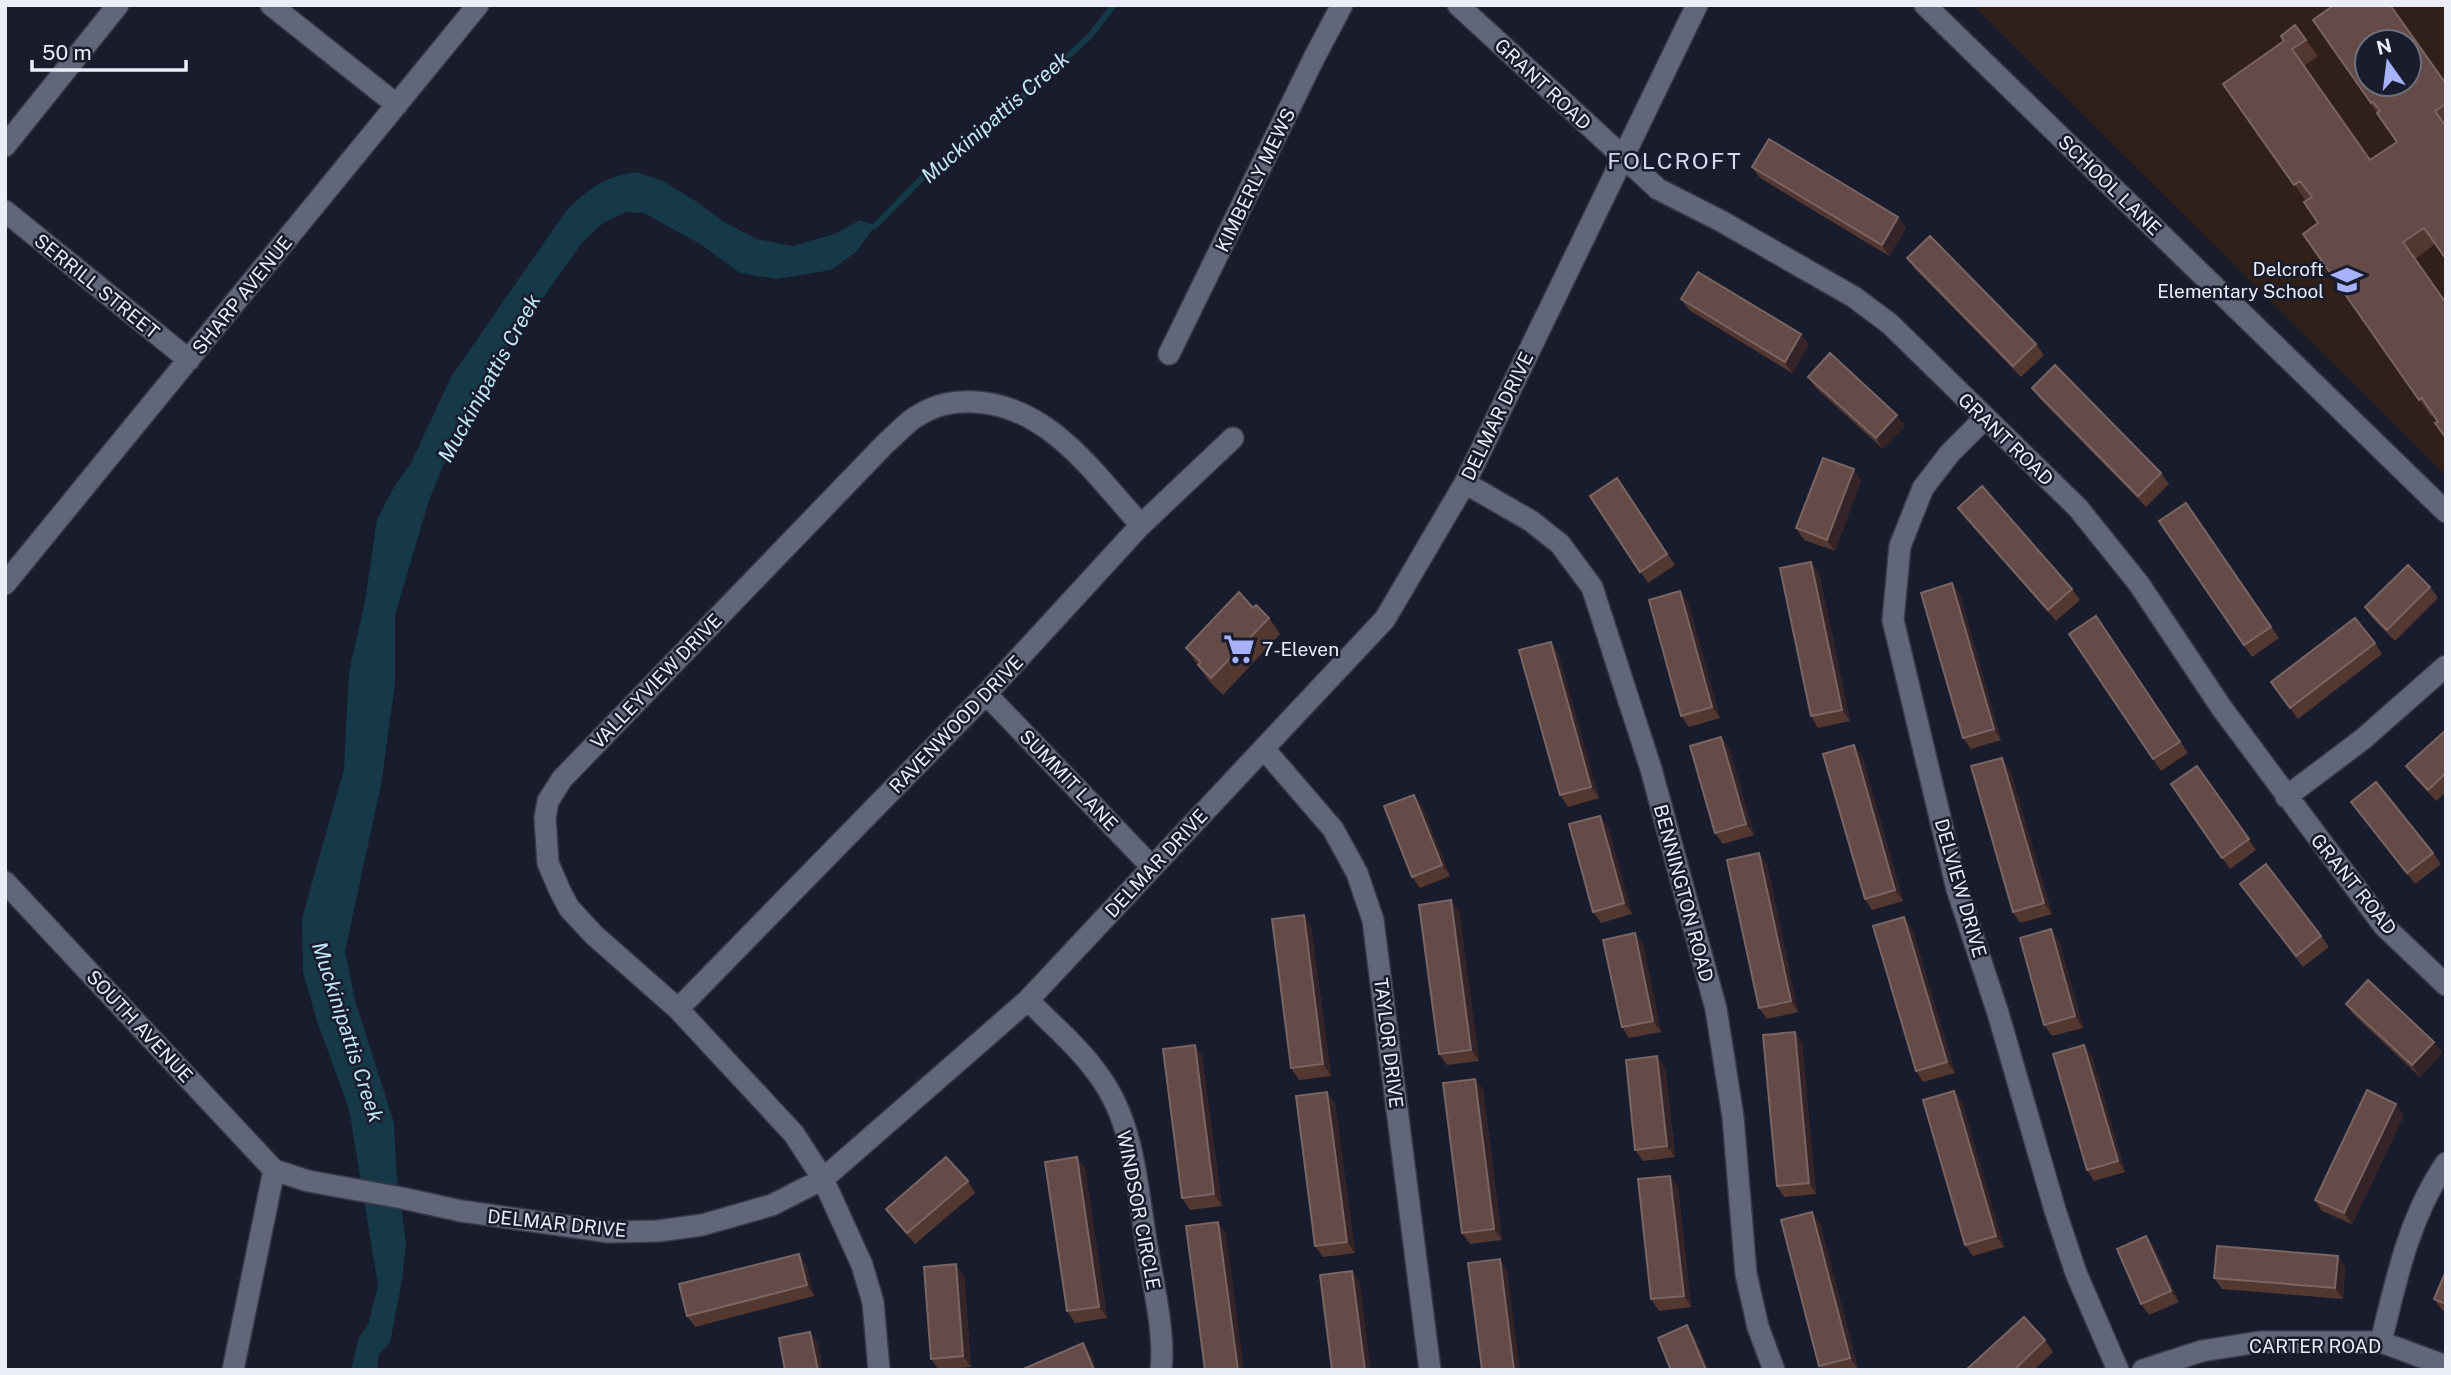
<svg xmlns="http://www.w3.org/2000/svg" width="2451" height="1375" font-family="'Public Sans',sans-serif">
	<rect width="100%" height="100%" fill="#191c2c"/>
	<path fill="#311f1a" fill-rule="evenodd" d="M1973,5H2446V476ZM2367,42H2409V84H2367Z"/>
	<path fill="#163947" d="M636,172L663,181L697,202L724,222L757,239L792,246L834,234L860,220L875,226L856,252L831,270L777,279L740,273L700,244L644,213L626,212L603,223L581,244L497,363L441,470L428,503L395,615V684L381,785L345,951L355,1000L394,1123L396,1169L406,1243L402,1280L390,1343L379,1354L377,1370H351L359,1337L368,1325L378,1285L349,1109L317,1021L303,972L302,919L344,769L349,672L365,602L377,519L395,485L411,463L451,377L566,211C590,188 601,178 636,172Z"/>
	<g fill="none" stroke-linecap="round" stroke-linejoin="round">
		<path stroke="#163947" stroke-width="6" d="M870,227L875,226L929,171L1019,100L1090,36L1114,5"/>
		<defs>
			<path id="minor" d="M271,5L397,105
				M1458,5L1658,189L1721,221L1854,297L1890,324L2078,508L2139,584L2221,707L2384,926L2446,985
				M1925,5L2446,512
				M5,146L118,5
				M5,211L189,360
				M1169,354L1314,58L1342,5
				M1985,418L1950,453L1923,488L1900,546L1893,620L1957,889L1998,1013L2055,1210L2076,1273L2118,1370
				M1465,483L1531,521L1560,544L1592,587L1651,769L1716,1009L1733,1117L1746,1274L1758,1327L1774,1370
				M5,584L478,5
				M986,694L1152,867
				M1265,750L1333,829L1357,873L1373,920L1430,1370
				M2286,797L2363,739L2446,666
				M5,882L274,1170L308,1181L402,1198L461,1211L609,1232L658,1231L702,1225L772,1205L823,1179L1028,1000L1385,619L1465,483L1697,5
				M1028,1000C1054,1027 1084,1051 1104,1083C1136,1131 1138,1198 1148,1253C1154,1287 1165,1336 1161,1370
				M678,1009L986,694L1141,525L1233,438
				M2381,1342C2396,1280 2409,1217 2446,1163
				M233,1370L274,1170
				M879,1370L873,1302L862,1265L823,1179L794,1134L678,1009L594,935L569,908L560,891L548,863L545,818L548,801L562,779L886,443C897,434 907,421 919,415C937,404 954,401 975,402C1050,406 1094,474 1141,525
				M2143,1370L2202,1351L2259,1342H2381L2446,1366"/>
		</defs>
		<use href="#minor" stroke="#383946" stroke-width="24"/>
		<use href="#minor" stroke="#626679" stroke-width="21"/>
	</g>
	<path fill="#533832" d="M2313,20L2446,84V259L2435,244L2415,259L2438,422L2433,414L2431,416L2303,234L2318,223L2306,201L2223,84L2284,41L2295,25L2318,56L2304,66L2370,160L2397,142Z
		M1752,167L1906,228L1889,256L1760,178Z
		M1907,258L2036,344L2044,355L2021,377L1915,269Z
		M1681,299L1809,345L1792,373L1689,310Z
		M1808,377L1905,426L1883,449L1816,388Z
		M2032,388L2161,473L2169,484L2146,507L2040,399Z
		M1617,478L1675,565L1648,583L1590,496Z
		M1861,480L1835,551L1804,540L1796,528Z
		M2186,503L2279,638L2252,657L2159,521Z
		M1958,508L2072,589L2080,600L2056,621L1966,519Z
		M1819,573L1850,721L1818,728L1811,716Z
		M2430,587L2438,598L2395,641L2372,618L2365,607Z
		M1960,595L2001,740L1971,749L1963,738Z
		M1688,602L1720,718L1689,727L1681,716Z
		M1253,608L1269,618L1280,634L1223,695L1209,681L1186,648Z
		M2096,616L2188,753L2161,771L2069,634Z
		M2375,643L2382,654L2298,719L2271,682Z
		M1558,653L1599,798L1568,807L1560,795Z
		M2446,730V792L2436,801L2414,777L2406,766Z
		M1721,737L1729,748L1754,835L1723,844L1715,833Z
		M1862,756L1903,901L1872,910L1865,899Z
		M2197,766L2256,850L2230,869L2171,784Z
		M2010,769L2052,914L2020,923L2013,912Z
		M1414,795L1422,806L1450,876L1420,888L1412,877Z
		M2351,802L2433,853L2441,864L2415,884Z
		M1608,827L1632,914L1601,923L1593,912Z
		M1767,864L1798,1012L1767,1019L1759,1008Z
		M2240,884L2321,936L2329,947L2303,967Z
		M1459,911L1479,1061L1447,1065L1439,1054Z
		M1904,917L1912,928L1955,1073L1923,1082L1916,1071Z
		M1311,926L1331,1076L1299,1080L1291,1068Z
		M1635,933L1643,944L1661,1032L1629,1038L1622,1027Z
		M2059,940L2083,1028L2052,1036L2044,1025Z
		M2346,1004L2434,1042L2442,1053L2420,1077L2354,1015Z
		M1795,1032L1802,1043L1816,1194L1784,1197L1777,1186Z
		M1195,1045L1202,1056L1222,1206L1190,1210L1182,1198Z
		M2092,1056L2125,1172L2094,1181L2087,1170Z
		M1665,1067L1675,1157L1643,1161L1635,1150Z
		M1475,1079L1483,1090L1502,1240L1470,1244L1462,1233Z
		M1954,1091L1962,1102L2004,1247L1973,1256L1965,1245Z
		M1327,1092L1335,1104L1355,1253L1323,1257L1315,1246Z
		M2404,1115L2352,1224L2322,1211L2315,1200Z
		M1077,1157L1085,1168L1107,1318L1075,1323L1067,1311Z
		M1670,1176L1678,1187L1691,1307L1659,1311L1651,1299Z
		M968,1181L975,1193L915,1244L894,1220L886,1209Z
		M1820,1223L1858,1369L1822,1370L1819,1366Z
		M2146,1236L2154,1247L2179,1302L2149,1315L2141,1304Z
		M799,1254L806,1265L814,1296L695,1327L687,1316Z
		M2338,1256L2345,1267L2343,1299L2222,1289L2214,1278Z
		M2446,1271V1312L2442,1310L2434,1299Z
		M964,1276L971,1367L939,1370L931,1359Z
		M2045,1340L2053,1352L2034,1370H1966Z"/>
	<path fill="#352427" d="M1898,217L1906,228L1889,256L1882,245Z
		M1801,334L1809,345L1792,373L1785,362Z
		M1897,415L1905,426L1883,449L1876,438Z
		M1854,469L1861,480L1835,551L1827,540Z
		M1811,562L1819,573L1850,721L1842,710Z
		M1952,583L1960,595L2001,740L1994,729Z
		M1680,591L1688,602L1720,718L1712,707Z
		M1551,642L1558,653L1599,798L1591,787Z
		M1721,737L1729,748L1754,835L1746,824Z
		M1854,745L1862,756L1903,901L1895,890Z
		M2002,758L2010,769L2052,914L2044,903Z
		M1414,795L1422,806L1450,876L1442,865Z
		M1600,816L1608,827L1632,914L1624,903Z
		M1759,853L1767,864L1798,1012L1791,1001Z
		M1451,900L1459,911L1479,1061L1471,1050Z
		M1304,915L1311,926L1331,1076L1323,1064Z
		M1904,917L1912,928L1955,1073L1947,1062Z
		M2051,929L2059,940L2083,1028L2075,1016Z
		M1635,933L1643,944L1661,1032L1653,1021Z
		M1795,1032L1802,1043L1816,1194L1809,1183Z
		M2434,1042L2442,1053L2420,1077L2412,1065Z
		M1195,1045L1202,1056L1222,1206L1214,1194Z
		M2084,1045L2092,1056L2125,1172L2118,1161Z
		M1657,1056L1665,1067L1675,1157L1667,1146Z
		M1475,1079L1483,1090L1502,1240L1494,1229Z
		M1954,1091L1962,1102L2004,1247L1996,1236Z
		M1327,1092L1335,1104L1355,1253L1347,1242Z
		M2396,1104L2404,1115L2352,1224L2344,1213Z
		M1077,1157L1085,1168L1107,1318L1099,1307Z
		M1670,1176L1678,1187L1691,1307L1684,1296Z
		M1812,1212L1820,1223L1858,1369L1850,1358Z
		M1218,1222L1226,1233L1244,1370H1238Z
		M2146,1236L2154,1247L2179,1302L2171,1291Z
		M799,1254L806,1265L814,1296L807,1285Z
		M2338,1256L2345,1267L2343,1299L2335,1288Z
		M1500,1259L1507,1270L1520,1370H1514Z
		M956,1264L964,1276L971,1367L963,1356Z
		M1352,1271L1360,1282L1371,1370H1365Z
		M1687,1325L1695,1337L1709,1370H1706Z
		M810,1332L818,1343L823,1370H818Z
		M1083,1343L1091,1354L1097,1370H1094Z"/>
	<path fill="#644b47" stroke="#796563" stroke-width="2" fill-rule="evenodd" d="M2334,5H2390L2446,84V104L2435,111L2446,127V259L2424,228L2403,242L2446,303V438L2435,423L2438,422L2422,398L2419,400L2303,234L2318,223L2304,202L2312,197L2300,181L2294,185L2223,84L2284,41L2281,36L2295,25L2306,40L2292,49L2370,160L2397,142L2377,113L2380,111L2373,102L2371,103L2313,20ZM2367,42H2409V84H2367Z
		M1769,139L1898,217L1882,245L1752,167Z
		M1930,236L2036,344L2013,366L1907,258Z
		M1698,272L1801,334L1785,362L1681,299Z
		M1830,353L1897,415L1876,438L1808,377Z
		M2055,365L2161,473L2138,496L2032,388Z
		M1823,458L1854,469L1827,540L1796,528Z
		M1617,478L1667,554L1640,572L1590,496Z
		M1982,486L2072,589L2048,610L1958,508Z
		M2186,503L2271,627L2244,645L2159,521Z
		M1811,562L1842,710L1811,716L1780,568Z
		M2408,565L2430,587L2387,630L2365,607Z
		M1952,583L1994,729L1963,738L1921,593Z
		M1680,591L1712,707L1681,716L1649,600Z
		M1239,592L1253,608L1256,605L1269,618L1211,678L1198,665L1201,662L1186,648Z
		M2096,616L2180,742L2153,759L2069,634Z
		M2355,618L2375,643L2290,708L2271,682Z
		M1551,642L1591,787L1560,795L1519,650Z
		M2446,730V773L2428,790L2406,766Z
		M1721,737L1746,824L1715,833L1690,746Z
		M1854,745L1895,890L1865,899L1823,754Z
		M2002,758L2044,903L2013,912L1971,766Z
		M2197,766L2249,839L2222,858L2171,784Z
		M2376,782L2433,853L2407,873L2351,802Z
		M1414,795L1442,865L1412,877L1384,806Z
		M1600,816L1624,903L1593,912L1569,824Z
		M1759,853L1791,1001L1759,1008L1727,860Z
		M2266,864L2321,936L2296,956L2240,884Z
		M1451,900L1471,1050L1439,1054L1419,905Z
		M1304,915L1323,1064L1291,1068L1272,919Z
		M1904,917L1947,1062L1916,1071L1873,926Z
		M2051,929L2075,1016L2044,1025L2020,938Z
		M1635,933L1653,1021L1622,1027L1603,940Z
		M2368,980L2434,1042L2412,1065L2346,1004Z
		M1795,1032L1809,1183L1777,1186L1763,1035Z
		M1195,1045L1214,1194L1182,1198L1163,1049Z
		M2084,1045L2118,1161L2087,1170L2053,1054Z
		M1657,1056L1667,1146L1635,1150L1626,1060Z
		M1475,1079L1494,1229L1462,1233L1443,1083Z
		M2367,1090L2396,1104L2344,1213L2315,1200Z
		M1954,1091L1996,1236L1965,1245L1923,1100Z
		M1327,1092L1347,1242L1315,1246L1296,1096Z
		M946,1157L968,1181L907,1233L886,1209Z
		M1077,1157L1099,1307L1067,1311L1045,1162Z
		M1670,1176L1684,1296L1651,1299L1638,1179Z
		M1812,1212L1850,1358L1819,1366L1781,1220Z
		M1218,1222L1238,1370H1205L1186,1226Z
		M2146,1236L2171,1291L2141,1304L2117,1249Z
		M2217,1246L2338,1256L2335,1288L2214,1278Z
		M799,1254L807,1285L687,1316L679,1284Z
		M1500,1259L1514,1370H1482L1468,1263Z
		M956,1264L963,1356L931,1359L924,1267Z
		M1352,1271L1365,1370H1332L1320,1275Z
		M2446,1271V1304L2434,1299Z
		M2024,1317L2045,1340L2014,1370H1966Z
		M1687,1325L1706,1370H1671L1658,1338Z
		M810,1332L818,1370H785L779,1338Z
		M1083,1343L1094,1370H1021Z"/>
	<defs>
		<symbol id="school-bare" viewBox="-9 -9 18 18"><path d="M0-5L7-2L0 1L-7-2ZM-4 1L0 2.5L4 1V4Q0 6-4 4Z" fill="#a7b1fc" stroke="#191c2c" stroke-width="2.5" paint-order="stroke"/></symbol>
		<symbol id="supermarket-bare" viewBox="-9 -9 18 18"><path d="M-6-5.5h2.5l.6 2H6L4.5 2H-2.5L-4.4-4H-6ZM-1.5 3.2a1.3 1.3 0 1 0 .1 0ZM3 3.2a1.3 1.3 0 1 0 .1 0Z" fill="#a7b1fc" stroke="#191c2c" stroke-width="2.5" paint-order="stroke"/></symbol>
	</defs>
	<g fill-rule="evenodd">
		<use href="#school-bare" x="2325" y="258" width="44" height="44"/>
		<use href="#supermarket-bare" x="1217" y="627" width="44" height="44"/>
	</g>
	<g text-anchor="middle" dominant-baseline="central" stroke-width="5" stroke-linejoin="round" paint-order="stroke">
		<g font-size="19" fill="#ebeef9" stroke="#191c2c">
			<text transform="translate(1543 84) rotate(43)">GRANT ROAD</text>
			<text transform="translate(1255 180) rotate(-64)">KIMBERLY MEWS</text>
			<text transform="translate(2110 185) rotate(44)">SCHOOL LANE</text>
			<text transform="translate(97 286) rotate(39)">SERRILL STREET</text>
			<text transform="translate(242 295) rotate(-51)">SHARP AVENUE</text>
			<text transform="translate(1497 416) rotate(-64)">DELMAR DRIVE</text>
			<text transform="translate(2006 439) rotate(44)">GRANT ROAD</text>
			<text transform="translate(656 681) rotate(-46)">VALLEYVIEW DRIVE</text>
			<text transform="translate(956 724) rotate(-46)">RAVENWOOD DRIVE</text>
			<text transform="translate(1069 780) rotate(46)">SUMMIT LANE</text>
			<text transform="translate(1156 863) rotate(-47)">DELMAR DRIVE</text>
			<text transform="translate(2354 884) rotate(51)">GRANT ROAD</text>
			<text transform="translate(1961 888) rotate(74)">DELVIEW DRIVE</text>
			<text transform="translate(1684 893) rotate(75)">BENNINGTON ROAD</text>
			<text transform="translate(140 1026) rotate(47)">SOUTH AVENUE</text>
			<text transform="translate(1389 1043) rotate(83)">TAYLOR DRIVE</text>
			<text transform="translate(1139 1210) rotate(79)">WINDSOR CIRCLE</text>
			<text transform="translate(557 1223) rotate(6)">DELMAR DRIVE</text>
			<text x="2315" y="1346">CARTER ROAD</text>
		</g>
		<g font-size="19" fill="#ebeef9" stroke="#191c2c" text-anchor="end">
			<text x="2324" y="269">Delcroft<tspan x="2324" dy="22">Elementary School</tspan></text>
			<text x="1262" y="649" text-anchor="start">7-Eleven</text>
		</g>
		<g font-size="21" font-style="italic" fill="#c1e7f8" stroke="#191c2c">
			<text transform="translate(995 117) rotate(-41)">Muckinipattis Creek</text>
			<text transform="translate(489 378) rotate(-61)">Muckinipattis Creek</text>
			<text transform="translate(348 1032) rotate(72)">Muckinipattis Creek</text>
		</g>
		<g font-size="23" letter-spacing="2" fill="#d5d9f0" stroke="#191c2c">
			<text x="1675" y="160">FOLCROFT</text>
		</g>
	</g>
	<rect width="2451" height="1375" fill="none" stroke="#ebeef9" stroke-width="14"/>
	<g transform="translate(2388 63) rotate(346)"><circle r="33" fill="#191c2c" stroke="#6d707e" stroke-width="2"/>
	<path d="M0-5L12 26L0 18L-12 26Z" fill="#a7b1fc"/>
	<text y="-10" font-size="19" font-weight="bold" text-anchor="middle" fill="#ebeef9">N</text>
	</g>
	<path d="M32 60v10h154v-10" fill="none" stroke="#ebeef9" stroke-width="3.5"/>
	<text x="42" y="60" font-size="21" fill="#ebeef9" stroke="#191c2c" stroke-width="5" paint-order="stroke">50 m</text>
</svg>
